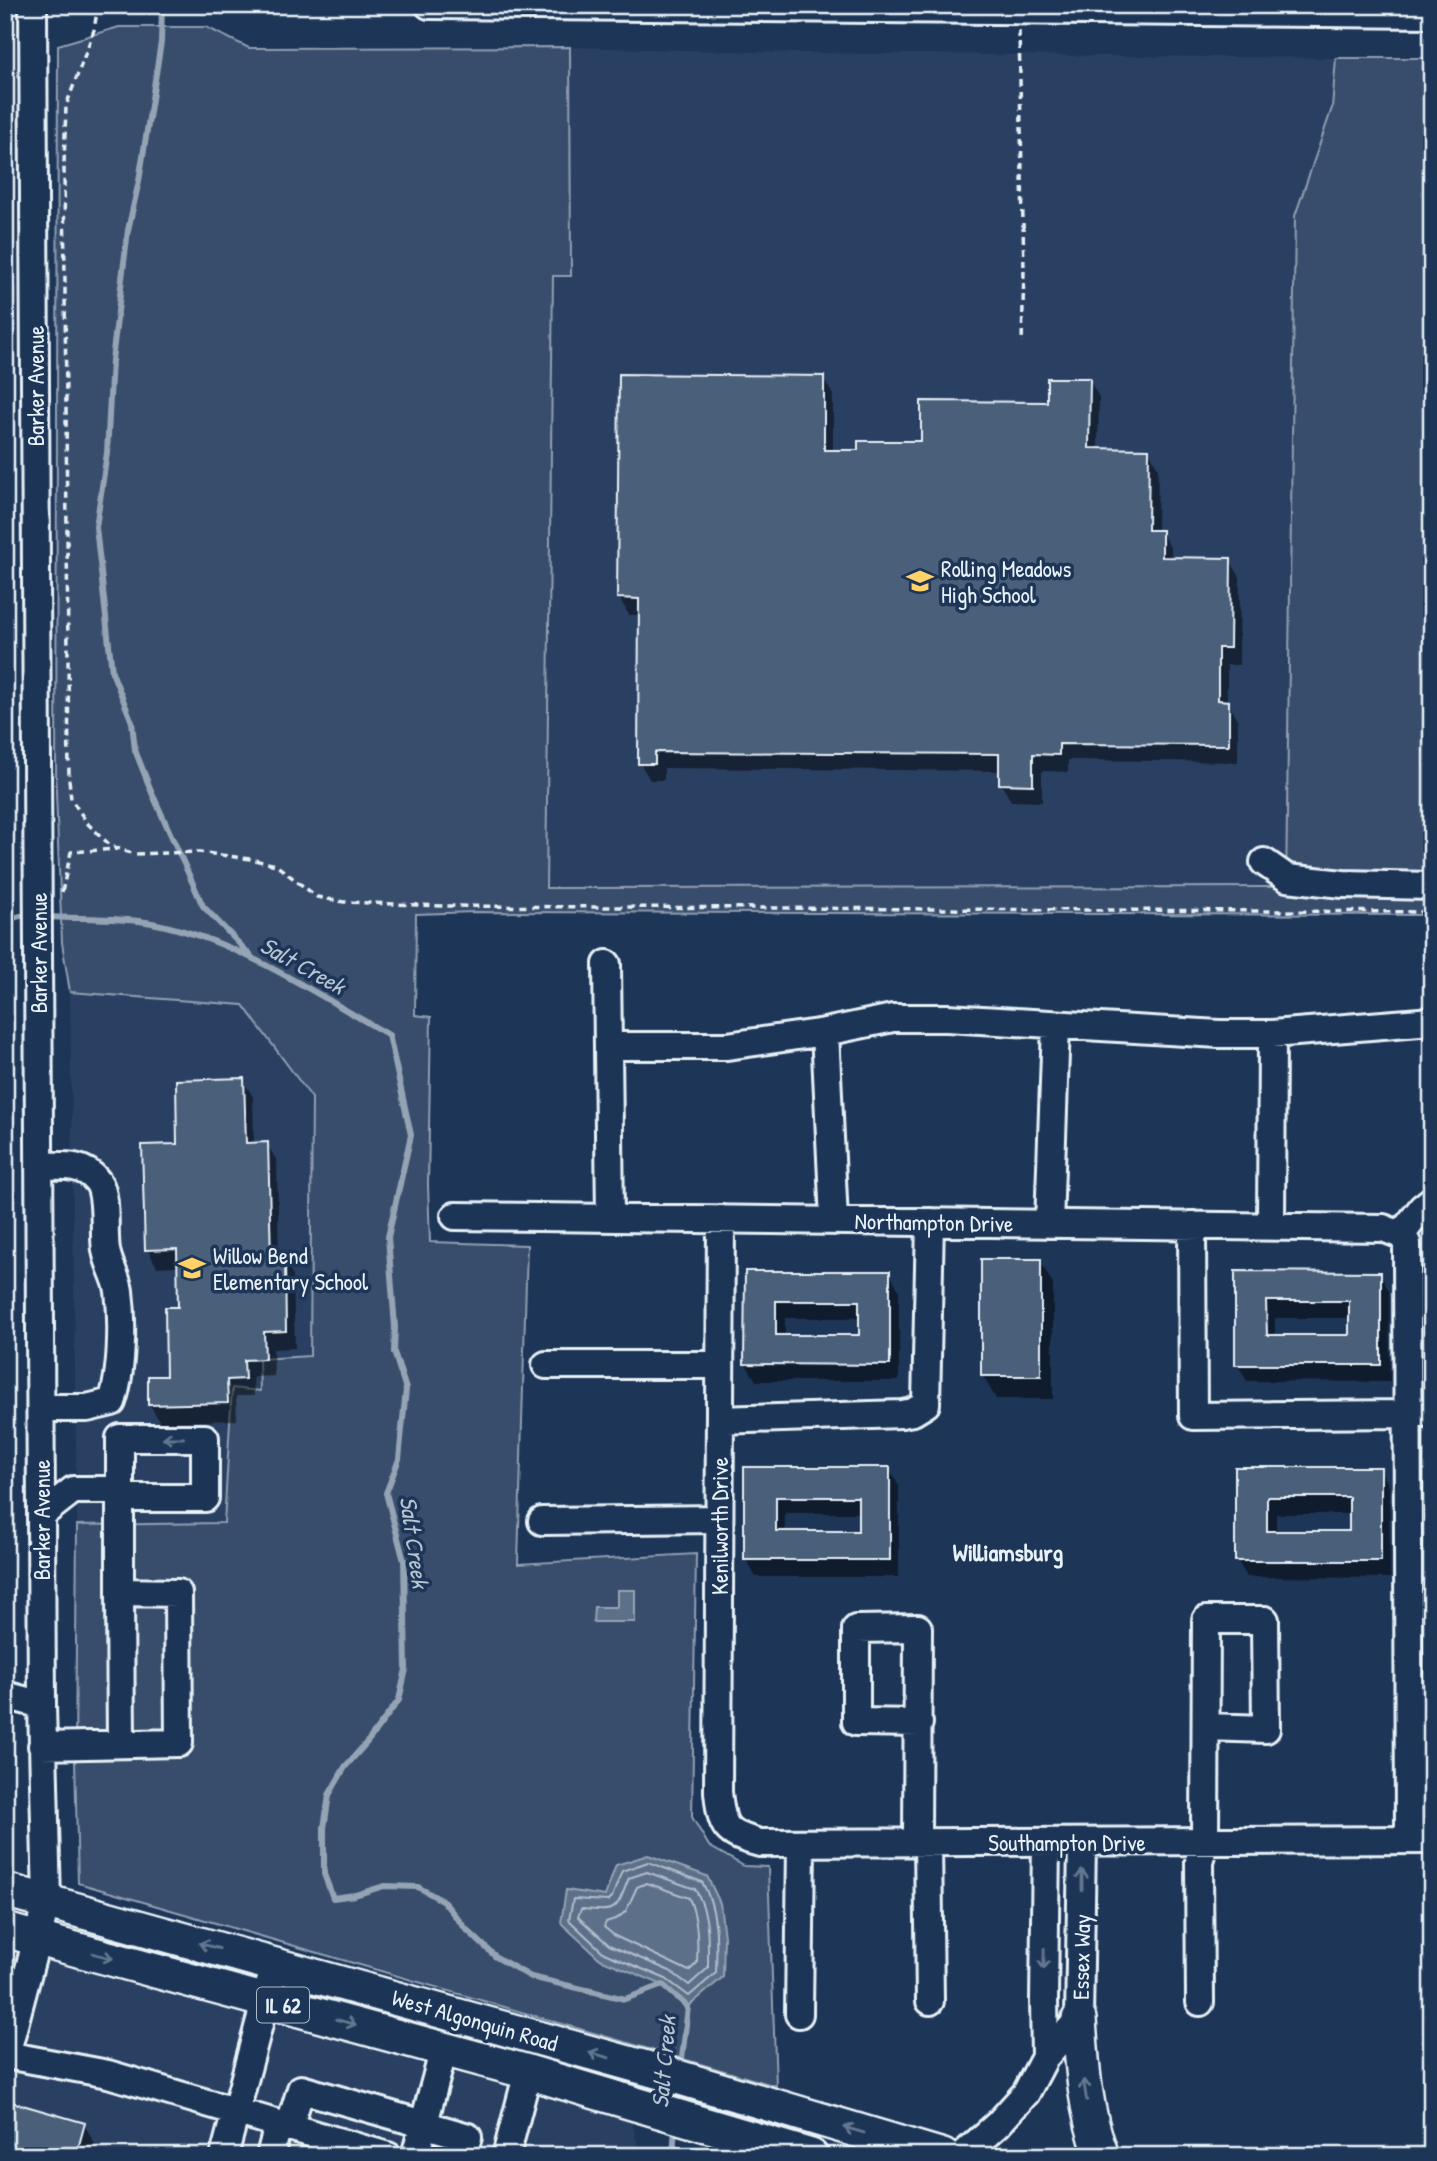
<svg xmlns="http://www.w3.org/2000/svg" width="1437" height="2161" font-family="'Patrick Hand',sans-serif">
	<rect width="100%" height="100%" fill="#1d3557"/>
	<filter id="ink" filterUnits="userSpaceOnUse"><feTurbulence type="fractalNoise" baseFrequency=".0143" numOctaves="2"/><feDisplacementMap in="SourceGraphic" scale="14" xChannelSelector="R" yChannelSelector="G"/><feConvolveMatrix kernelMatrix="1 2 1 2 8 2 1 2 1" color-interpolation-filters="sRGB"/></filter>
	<g filter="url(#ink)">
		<path fill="#2a4162" d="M570,47L797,53L1336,58L1332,108L1295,216L1287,887L545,888L553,276L571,275Z
			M70,992L243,1005L312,1098L310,1357L260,1359V1391L232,1389L225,1523L77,1525Z
			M5,1945L632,2121L640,2156H5Z"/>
		<path fill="#374d6c" stroke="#909fb2" stroke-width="2" d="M119,27H206L249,48L570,47L571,276H553L546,888L1286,887L1295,216L1332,108L1336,58H1432V915L476,912L416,914L415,1015L431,1017L428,1185L430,1242L527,1245L518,1564L696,1554L692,1817L709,1846L744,1866L768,1867L776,2086L78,1883L75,1759L77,1525L224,1523L232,1388L260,1391L259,1359L310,1356L312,1098L243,1005L70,992L62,943L56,793L58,45Z"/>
		<path fill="#5d7089" stroke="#95a4b5" stroke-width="2" d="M617,1590H635V1622H593L594,1607H617Z
			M648,1855L707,1876L720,1903L724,1937L723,1977L688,2007L663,1985L600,1959L561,1923L566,1890L605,1896L616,1865Z"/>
		<path fill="#0007" fill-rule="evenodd" d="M823,378L833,395V451L860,452L923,443L1049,404L1089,380L1099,397L1098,450H1148L1158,468L1157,532H1161L1171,549V559L1230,560L1240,577L1239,665H1227V702L1238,720V762L1068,760V772L1042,771V802L1011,801L1001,784V771L664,768V780H650L640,763L641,615H629L619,598Z
			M243,1080L253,1097L254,1144H267L277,1161L279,1259H284L293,1276L295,1348L273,1349L274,1376L253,1377L254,1396H236L237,1420L160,1422L150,1405L168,1378L180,1308L179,1266L157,1267L147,1249L179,1145Z
			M1040,1261L1053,1284V1399H996L983,1376Z
			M746,1273H889L899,1290V1381H756L746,1364ZM785,1318H861L860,1337L785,1336Z
			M1236,1273L1380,1274L1389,1291L1390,1382L1247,1381L1237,1364ZM1275,1318H1351V1337H1275Z
			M746,1468L889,1469L899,1486V1577H756L746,1560ZM785,1513H860V1532H785Z
			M1236,1469H1380L1389,1486L1390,1578L1247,1577L1237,1560ZM1276,1514H1351V1533H1276Z
			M84,2124L97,2148L95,2156H5Z"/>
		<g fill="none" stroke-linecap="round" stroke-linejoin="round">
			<path stroke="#b0bdcc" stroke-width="2" d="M648,1862L702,1882C718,1909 717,1941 716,1973L689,1996L666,1979L604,1953L569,1920L573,1899L608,1901L612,1897L622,1871Z
				M647,1872L695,1889C710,1913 708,1941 708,1968L689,1985L670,1971L609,1945L578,1917L581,1909C619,1912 615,1912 629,1878Z
				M647,1883L689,1898C698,1919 698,1941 697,1963L689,1971L615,1936L604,1927L606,1922L618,1918L626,1911L637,1887Z"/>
			<path stroke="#95a4b5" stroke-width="6" d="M162,5L161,42L139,181L128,230L112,360L107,453L96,527L112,672L132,722L135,750L152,793L203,906L251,956
				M45,917C81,919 117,917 152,923C238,940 314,993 389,1035L411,1135L388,1237L395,1327L394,1352L406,1389L399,1459L386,1493L404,1561L406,1669L399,1700L368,1741L345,1767L329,1795L324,1828V1874L333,1898L355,1895L384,1886L418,1887L443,1901L466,1929L496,1957L531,1977L625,1999L663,1985L688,2007L681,2067
				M5,921L20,916H31
				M673,2156L675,2126"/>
		</g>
		<path fill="#495e7a" stroke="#e8f1f8" stroke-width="2" fill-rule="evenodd" d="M619,374L824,376V450H858V441H921V401L1047,402V378H1090L1089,448L1149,449L1148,530H1162V557L1231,558L1230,648H1218V700L1229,701V745L1059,744V755L1033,754V785L999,784V754L655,752V764H638L639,599L617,598Z
			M244,1078L246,1143L268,1142L271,1258L285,1257L286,1331L264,1332L265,1359L244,1360L245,1379L227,1380L228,1403L148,1405V1376H166L165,1307H178L177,1249L145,1250L142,1145L177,1144L176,1080Z
			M981,1259H1041V1376H981Z
			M745,1271H890V1365L744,1364ZM776,1301H859V1335H776Z
			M1235,1271L1381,1272V1365H1235ZM1266,1301H1349V1335H1267Z
			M744,1467H890V1560H744ZM776,1497H858V1531H776Z
			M1235,1467H1381V1561H1235ZM1267,1497H1349V1531H1267Z
			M5,2100L85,2123L76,2156H5Z"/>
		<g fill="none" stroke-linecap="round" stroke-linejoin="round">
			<defs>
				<path id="minor" d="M33,5L42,1705L47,1901L6,2055L108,2074L388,2156
					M429,5L1432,14
					M1264,862L1287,878L1343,884L1432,886
					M607,964L610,1218
					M825,1032L834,1221
					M608,1046H727L825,1032L893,1018H947L1219,1034H1272L1432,1021
					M39,1166C60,1166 84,1162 98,1182C108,1196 103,1232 106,1250C108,1264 117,1277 119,1291C123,1322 122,1373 112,1402L87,1408H41
					M455,1216L1383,1228L1401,1235L1407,1243L1409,1839
					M721,1219L718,1792C722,1828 724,1833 760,1843L1432,1840
					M1049,1224L1056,1025
					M1192,1225L1193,1416L1407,1414L1432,1412
					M1271,1226L1272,1034
					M1401,1235L1422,1208L1432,1200
					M546,1365H720
					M720,1420L902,1414L913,1412L926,1404L930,1222
					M41,1515L73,1490H120
					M542,1521L719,1519
					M120,1592L121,1744
					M5,1695L42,1705
					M42,1746L179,1743L178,1593L120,1592V1438H205V1498H120
					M917,1842L918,1628L856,1629V1722L919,1723
					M928,1842L930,2001
					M1200,2002L1199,1861L1205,1842L1206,1620H1265L1266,1729L1206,1727
					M799,2014L801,1843
					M1045,2057L1044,2000L1046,1842
					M289,2128L301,2089L468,2137L462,2156
					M224,2156L275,1964
					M270,2156L278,2125
					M415,2156L444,2049
					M506,2156L528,2072
					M962,2156L998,2124L1026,2093L1045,2057L1079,2019L1082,1843"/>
				<path id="major" d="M5,1890L664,2073L943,2156
					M5,1930L528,2072L811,2156
					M1079,2019C1082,2066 1085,2112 1102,2156"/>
			</defs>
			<use href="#minor" stroke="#e8f1f8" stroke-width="32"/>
			<use href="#major" stroke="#e8f1f8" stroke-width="38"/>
			<path stroke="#e8f1f8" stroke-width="3.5" stroke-dasharray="7 5" stroke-linecap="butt" d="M98,5L94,30L66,106L64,164L69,779L71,799L88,824L111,846L134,854L199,852L250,859L276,865L317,897L344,902L443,906L1432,912
				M1019,31L1024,270L1022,343
				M62,892L71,852L117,849
				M5,952H17"/>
			<use href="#minor" stroke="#1d3557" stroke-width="26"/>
			<use href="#major" stroke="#1d3557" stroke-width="33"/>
		</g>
		<defs><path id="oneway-shaft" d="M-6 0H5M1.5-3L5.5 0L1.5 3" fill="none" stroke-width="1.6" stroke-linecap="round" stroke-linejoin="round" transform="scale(1.75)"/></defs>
		<g stroke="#64778f">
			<use href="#oneway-shaft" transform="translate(173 1438) rotate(-180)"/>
			<use href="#oneway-shaft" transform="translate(1082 1880) rotate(-90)"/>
			<use href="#oneway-shaft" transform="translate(209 1946) rotate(-165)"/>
			<use href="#oneway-shaft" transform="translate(103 1956) rotate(15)"/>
			<use href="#oneway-shaft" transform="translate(1044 1959) rotate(91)"/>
			<use href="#oneway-shaft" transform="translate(346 2022) rotate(15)"/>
			<use href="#oneway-shaft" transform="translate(599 2055) rotate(-164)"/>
			<use href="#oneway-shaft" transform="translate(1085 2090) rotate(-99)"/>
			<use href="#oneway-shaft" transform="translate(854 2130) rotate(-164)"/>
		</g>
	</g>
	<defs>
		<symbol id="school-bare" viewBox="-9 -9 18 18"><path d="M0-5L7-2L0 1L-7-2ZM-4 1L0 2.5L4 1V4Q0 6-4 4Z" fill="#ffd166" stroke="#1d3557" stroke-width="2.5" paint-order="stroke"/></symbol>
	</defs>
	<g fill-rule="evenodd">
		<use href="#school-bare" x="901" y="562" width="38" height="38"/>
		<use href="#school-bare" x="173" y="1249" width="38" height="38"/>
	</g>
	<g text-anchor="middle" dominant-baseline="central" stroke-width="7" stroke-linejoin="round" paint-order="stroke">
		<rect fill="#1d3557" stroke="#abb9c8" stroke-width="2" x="257" y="1987.5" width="52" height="35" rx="5"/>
		<g font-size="21" font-weight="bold" fill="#e8f1f8">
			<text x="283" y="2005">IL 62</text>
		</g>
		<g font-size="23" fill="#e8f1f8" stroke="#1d3557">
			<text transform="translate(35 386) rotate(-90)">Barker Avenue</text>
			<text transform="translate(38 953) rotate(-90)">Barker Avenue</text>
			<text transform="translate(934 1222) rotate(1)">Northampton Drive</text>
			<text transform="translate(41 1520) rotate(-90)">Barker Avenue</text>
			<text transform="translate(719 1526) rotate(-90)">Kenilworth Drive</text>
			<text x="1067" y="1842">Southampton Drive</text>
			<text transform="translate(1081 1957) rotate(-89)">Essex Way</text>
			<text transform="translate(475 2020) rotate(16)">West Algonquin Road</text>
		</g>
		<g font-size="23" fill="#e8f1f8" stroke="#1d3557" text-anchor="start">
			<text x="941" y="568">Rolling Meadows<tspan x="941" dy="26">High School</tspan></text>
			<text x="213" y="1255">Willow Bend<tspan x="213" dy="26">Elementary School</tspan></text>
		</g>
		<g font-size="24" font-style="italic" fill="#b7c4d1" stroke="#1d3557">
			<text transform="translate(303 965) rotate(29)">Salt Creek</text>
			<text transform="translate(415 1542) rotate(82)">Salt Creek</text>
			<text transform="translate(663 2062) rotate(-85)">Salt Creek</text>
		</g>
		<g font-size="24" font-weight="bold" fill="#e8f1f8" stroke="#1d3557">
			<text x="1008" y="1552">Williamsburg</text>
		</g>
	</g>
	<rect width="1437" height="2161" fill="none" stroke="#1d3557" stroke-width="28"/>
	<rect x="14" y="14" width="1409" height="2133" fill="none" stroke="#e8f1f8" stroke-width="2.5" filter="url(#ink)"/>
</svg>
